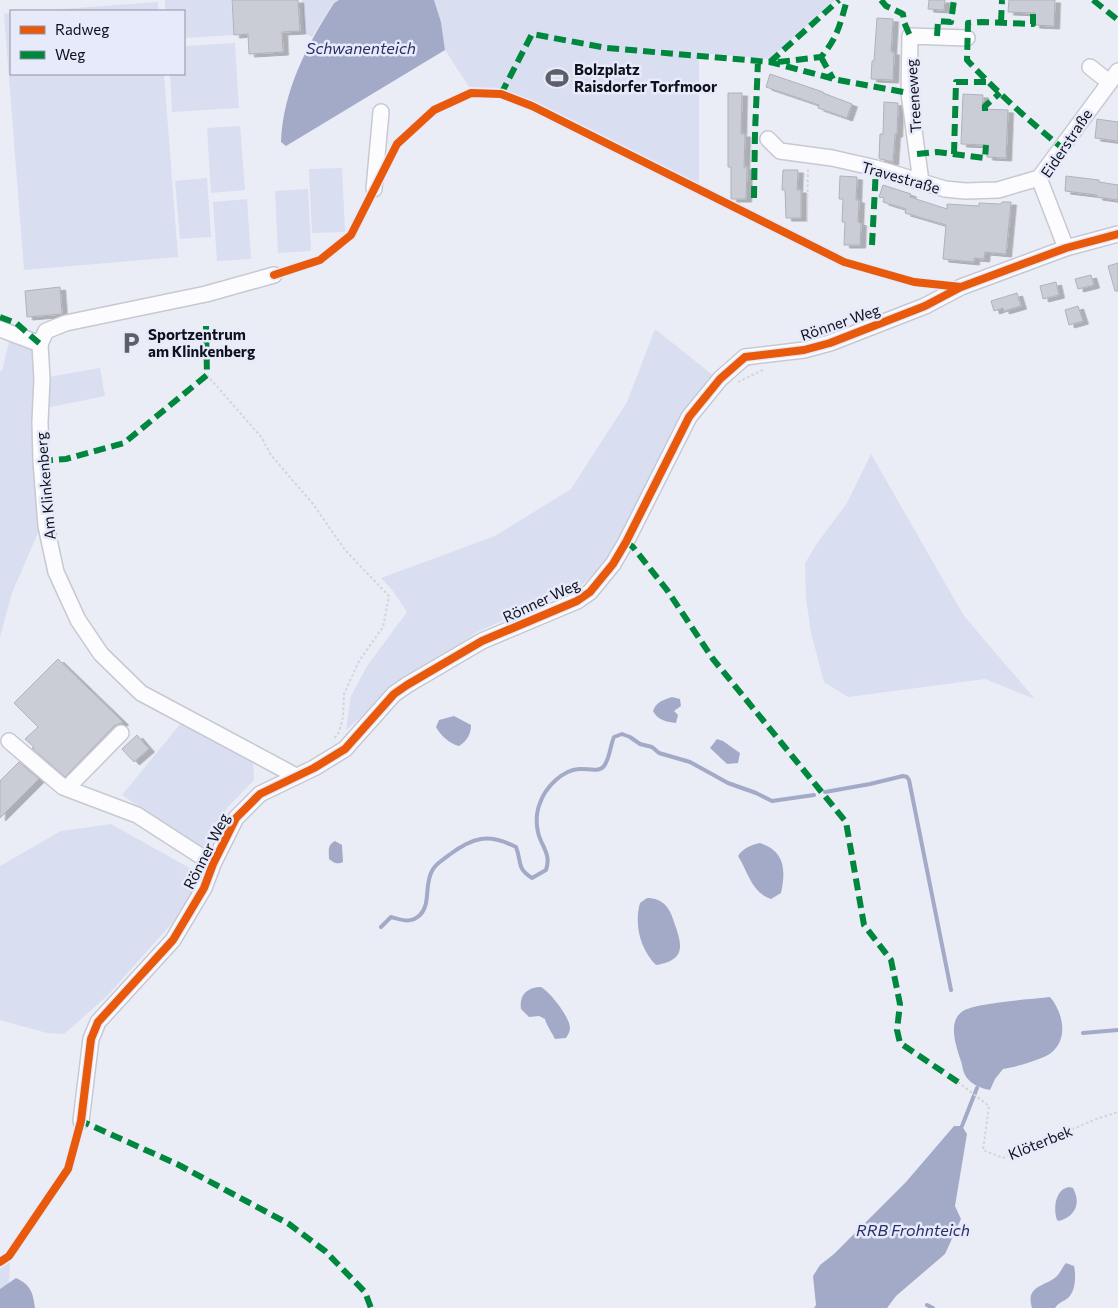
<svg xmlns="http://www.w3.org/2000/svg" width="1118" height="1308" font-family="Commissioner,sans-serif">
	<defs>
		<filter id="shadow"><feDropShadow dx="5.5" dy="3" stdDeviation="0" flood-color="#0004"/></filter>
	</defs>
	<rect width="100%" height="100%" fill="#ebedf6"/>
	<path fill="#d9def0" d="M165,0H231L234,35L184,38V11H165Z
		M302,0H339L333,3L312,37L304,33Z
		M434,0H835L770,59L699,53V185L501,88L469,87L445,50L441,22Z
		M158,2L159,11H35Z
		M11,13V74H164L178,257L24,270L4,14Z
		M235,43L239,108L172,112L170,74H184V46Z
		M240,126L245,190L211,193L207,128Z
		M342,168L345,232L312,233L309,169Z
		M207,178L211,237L180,239L175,181Z
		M308,189L311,251L278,253L275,191Z
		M247,199L251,259L217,261L213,202Z
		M655,329L714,376L621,539L607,560L580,587L477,632L390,692L346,730L351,696L367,666L407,612L393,591L381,578L495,536L571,489L627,402Z
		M10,338L40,344L46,526L38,533L12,593L0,637V371H2Z
		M100,368L105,396L46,408L49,377Z
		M871,454L964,616L1035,699L985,679L848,697L824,682L811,633L806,598L805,563L818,542L847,503Z
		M182,722L253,761L254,780L227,808L207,852L122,795Z
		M111,824L202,875L183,911L107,996L64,1034L47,1033L0,1020V866L61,831Z
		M10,1262L9,1284L0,1289V1269Z"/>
	<path fill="#a3aac8" d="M339,0H434L441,22L445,50L286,146L281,142C283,91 307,45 334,3Z
		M672,697L680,699L681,706L674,711L678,715L676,723C667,722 657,720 653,711C656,702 663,700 672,697Z
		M454,716L471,725C471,734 467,741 459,746C450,744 440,735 436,727L439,720Z
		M717,739L723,741L740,753L738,763L727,764L710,748Z
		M335,841L342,845L343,862C337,865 334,863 329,859C329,851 327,845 335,841Z
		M760,843C785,851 786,870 781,893L771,899C752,893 748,872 738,856C743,848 751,845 760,843Z
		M647,898C663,898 670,908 674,922C682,944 687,960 656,965C640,949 634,924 640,903Z
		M541,987C550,992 570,1017 570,1028C570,1031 568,1035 566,1038L555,1039C553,1035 545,1022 545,1019L539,1016L529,1017L521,1009C519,995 527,987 541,987Z
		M1050,997C1063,1012 1069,1039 1051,1053C1043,1059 1013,1068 1003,1069L995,1079L990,1090C980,1088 971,1085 965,1075C963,1071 962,1065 961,1061C956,1046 947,1021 963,1011C975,1003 1033,999 1050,997Z
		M954,1126H962L967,1134L955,1206L961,1219L945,1254L896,1296L887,1308H814L816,1305L813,1276L820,1265L834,1254L906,1182Z
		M1069,1187L1073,1188C1081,1203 1076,1216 1059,1221L1057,1220C1053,1209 1055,1189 1069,1187Z
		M1066,1263L1074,1266C1076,1275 1076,1291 1068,1298C1063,1302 1059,1302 1055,1308H1032C1025,1285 1045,1287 1057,1276C1061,1272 1062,1267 1066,1263Z
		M16,1278C31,1285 33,1293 35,1308H0V1289Z"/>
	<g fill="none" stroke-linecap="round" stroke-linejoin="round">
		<path stroke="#a3aac8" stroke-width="4" d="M825,792L870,784L903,776L907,777L909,780L951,990
			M381,927L391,917C402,920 410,924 420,915C431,904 424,885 432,871C435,864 443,860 449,855C473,837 488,833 516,847C522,862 516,868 532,878L546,870C550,858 546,852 541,841C536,830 535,815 540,803C545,788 562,770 579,769C586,768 599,773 604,766C610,758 610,746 614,737L622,734L630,737L640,744L652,747L659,753L690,762L728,783L756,793L772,801L814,795
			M1083,1033L1118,1030
			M962,1126L977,1088
			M927,1305L933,1308"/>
	</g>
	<path fill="#cbcdd6" stroke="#b0b2bb" filter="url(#shadow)" d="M232,0H298L300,31L282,32L283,52L249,54L248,34L234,35Z
		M929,0H945L944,10L928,9Z
		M1009,0H1055L1054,26L1034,25L1035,13L1008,12Z
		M877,18L893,19L891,52H894L893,80L871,79L872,61H874Z
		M770,74L823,92V93L852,104L847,118L818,108L819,105L766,87Z
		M728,93H742L741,134H745L744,167H747L746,199H731V167H728Z
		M963,94L983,95L982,109L1008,110L1006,158L987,157V145L961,144Z
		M884,102L898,103L897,134H895L893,162L880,159L879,158L880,134H883Z
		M1097,119L1118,122V141L1095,138Z
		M783,170H798L797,190H801V218H786L785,190H782Z
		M840,176L857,177L856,200H859L858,222L861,223L860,245H844L845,222H842L843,199H839Z
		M1066,176L1099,180V182L1118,185V200L1097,197V195L1065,191Z
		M883,185L911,194L910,197L947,209V204L979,206V203L1001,204L1002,202H1011L1006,254L985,252L984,259L974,258V262L943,259L946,225L905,213L906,209L883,202L884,198L879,197Z
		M1118,263V291H1115L1108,266Z
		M1091,275L1094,285L1078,289L1075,279Z
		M1056,282L1059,295L1043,299L1040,286Z
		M60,287L62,314L27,317L25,291Z
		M1017,293L1021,306L1004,311L1003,308L994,311L991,301Z
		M1078,306L1083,321L1069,325L1065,310Z
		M58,659L123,722L114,726L65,777L32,748L34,747L25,739L38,727L14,703Z
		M137,735L149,749L134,762L122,749Z
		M19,762L39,779L0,818V781Z"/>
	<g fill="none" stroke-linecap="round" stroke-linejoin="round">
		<defs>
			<path id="minor" d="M1090,67L1109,82
				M768,139L780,151L832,158L876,168L945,189L965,191L998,190L1039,178
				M921,182L909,93L910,36L967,38
				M374,189L381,112
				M1066,248L1039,178L1118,71
				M274,275L206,294L66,323L46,331L40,344L42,379L40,422L41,461L46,526L56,572L78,620L101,654L141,693L296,776
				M0,329L40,344
				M9,741L63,787L137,815L213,864
				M67,788L121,733
				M81,1121L91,1039L98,1022L173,940L204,888L213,864L236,818L260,794L314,768L345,749L394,694L407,685L482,641L577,601L590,592L613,564L626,542L689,417L720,379L745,357L804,350L830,343L925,306L961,287L1066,248L1118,234"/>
		</defs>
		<use href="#minor" stroke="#c7c9d2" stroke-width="18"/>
		<path stroke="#d3d4d7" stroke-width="2" stroke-dasharray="2.5 2.5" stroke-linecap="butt" d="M807,222L808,167
			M207,375L262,438L271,455L313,504L345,550L389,596L383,627L359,661L344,694L343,717L339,732L333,740
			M738,382L765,369
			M958,1082L989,1106L983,1150L1003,1158L1099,1118L1118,1112"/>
		<use href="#minor" stroke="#fcfcfe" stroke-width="15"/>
		<path stroke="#00873e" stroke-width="6" stroke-dasharray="12 6" stroke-linecap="butt" d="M881,0L886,6L903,14L904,22L910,36
			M1093,0L1118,20
			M1033,14V24L982,22L968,23L967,60C996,91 1028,120 1061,147
			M1001,22L1002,0
			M937,36L938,21L951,22L954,0
			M821,57L833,79
			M770,62L839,0
			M778,62L821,57C838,37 840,24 847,0
			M501,94L532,34L607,48L770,62L838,80L909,93
			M985,111V106L1000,93
			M917,154L937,152L985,158L986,145
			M954,154L956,82H987
			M754,198L755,132L758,61
			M872,245L876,168
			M0,317L16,323L40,344
			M41,461L66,459L124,443L207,375L206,326
			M626,542L633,547L667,590L713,659L846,822L864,925L891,960L900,1004L897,1030L900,1043L958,1082
			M80,1124L81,1121L177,1164L289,1224L325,1251L365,1292L371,1308"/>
		<defs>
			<path id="cycleway" d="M274,275L320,260L351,235L397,144L434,110L471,93L501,94L532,106L844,262L914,282L961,287
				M0,1262L9,1256L68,1169L81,1121L91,1039L98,1022L173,940L204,888L213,864L236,818L260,794L314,768L345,749L394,694L407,685L482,641L577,601L590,592L613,564L626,542L689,417L720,379L745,357L804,350L830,343L925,306L961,287L1066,248L1118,234"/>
		</defs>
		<use href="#cycleway" stroke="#e6eafb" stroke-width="11"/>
		<use href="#cycleway" stroke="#e8590c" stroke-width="8"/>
	</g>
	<defs>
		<symbol id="stadium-bare" viewBox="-9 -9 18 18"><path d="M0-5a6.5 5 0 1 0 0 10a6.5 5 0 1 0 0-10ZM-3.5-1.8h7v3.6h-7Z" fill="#5c5e68" stroke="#e6eafb" stroke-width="2.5" paint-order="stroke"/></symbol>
		<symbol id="parking-bare" viewBox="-9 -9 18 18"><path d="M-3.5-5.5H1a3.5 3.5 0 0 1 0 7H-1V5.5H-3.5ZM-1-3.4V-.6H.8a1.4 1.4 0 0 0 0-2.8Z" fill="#5c5e68" stroke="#e6eafb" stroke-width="2.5" paint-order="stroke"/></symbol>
	</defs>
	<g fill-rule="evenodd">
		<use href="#stadium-bare" x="541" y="62" width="32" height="32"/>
		<use href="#parking-bare" x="115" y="327" width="32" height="32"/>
	</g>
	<g text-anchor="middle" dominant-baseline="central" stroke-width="5" stroke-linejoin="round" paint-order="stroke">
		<g font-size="15" font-weight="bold" fill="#0f111b" stroke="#e6eafb" text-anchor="start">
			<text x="574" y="69">Bolzplatz<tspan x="574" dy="17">Raisdorfer Torfmoor</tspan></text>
			<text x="148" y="334">Sportzentrum<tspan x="148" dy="17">am Klinkenberg</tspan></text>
		</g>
		<g font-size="15" fill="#0f111b" stroke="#e6eafb">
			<text transform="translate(913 96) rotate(-94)">Treeneweg</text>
			<text transform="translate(1066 143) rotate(-56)">Eiderstraße</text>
			<text transform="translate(901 177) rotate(16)">Travestraße</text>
			<text transform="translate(840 322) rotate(-19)">Rönner Weg</text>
			<text transform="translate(45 486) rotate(-95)">Am Klinkenberg</text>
			<text transform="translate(541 600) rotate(-25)">Rönner Weg</text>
			<text transform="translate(206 851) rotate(-63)">Rönner Weg</text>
			<text transform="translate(1040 1142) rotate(-22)">Klöterbek</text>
		</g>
		<g font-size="16" font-style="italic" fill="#2a2f63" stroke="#e6eafb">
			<text x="361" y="47">Schwanenteich</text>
			<text x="913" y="1229">RRB Frohnteich</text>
		</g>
	</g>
	<rect x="10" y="10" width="175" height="65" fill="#e6eafb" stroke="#9093a1"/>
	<rect x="20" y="26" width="25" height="8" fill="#e8590c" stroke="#9093a1"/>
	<text x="55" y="35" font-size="15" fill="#0f111b">Radweg</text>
	<rect x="20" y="51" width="25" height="8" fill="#00873e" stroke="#9093a1"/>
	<text x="55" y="60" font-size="15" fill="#0f111b">Weg</text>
</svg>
